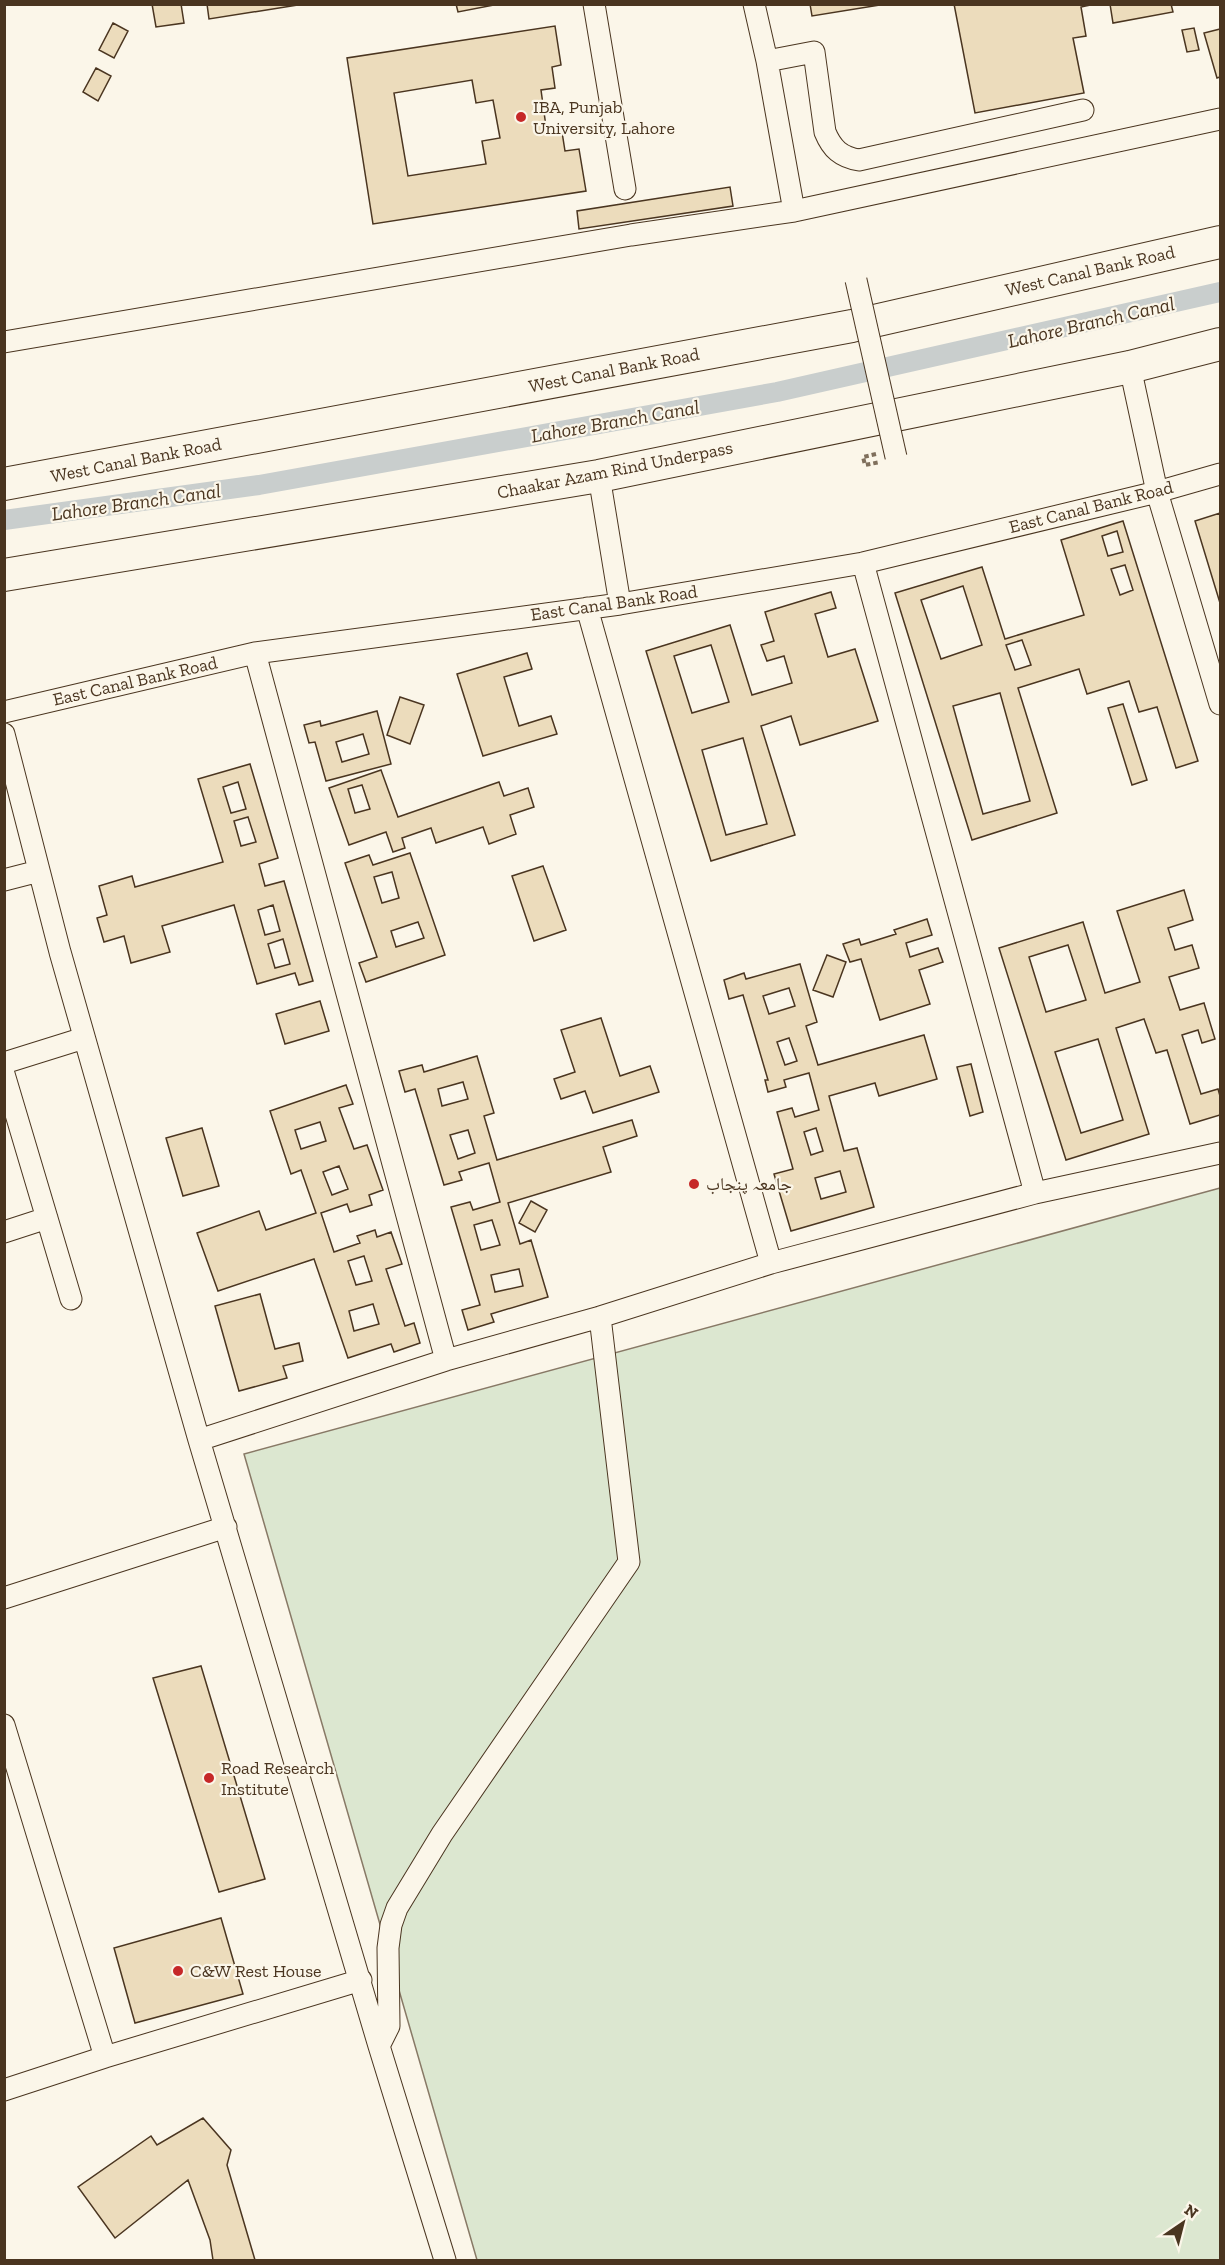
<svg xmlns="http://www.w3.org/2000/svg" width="1225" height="2265" font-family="'Zilla Slab','Noto Naskh Arabic',serif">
	<rect width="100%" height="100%" fill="#fbf6e9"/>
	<path fill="#dce7d0" stroke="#887966" stroke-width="1.5" d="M1220,1188V2260H477L244,1454Z"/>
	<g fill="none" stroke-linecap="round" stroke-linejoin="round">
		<path stroke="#c9cecd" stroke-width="20" d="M4,520L259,485L777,392L1220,292"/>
	</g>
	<path fill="#ecdcbc" stroke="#4a3520" stroke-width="1.5" fill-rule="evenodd" d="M152,4H181L184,23L156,27Z
		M207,4H304L209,19Z
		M456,4H499L458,12Z
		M810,4H886L812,16Z
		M954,4H1095L1081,7L1086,36L1073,38L1084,93L975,113Z
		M1110,4H1171L1173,12L1113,23Z
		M113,23L128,31L114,58L99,50Z
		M555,26L561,65L552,67L555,88L541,90L547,134L562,132L565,151L579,149L586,191L373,224L347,58ZM472,80L476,103L493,100L500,138L482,141L486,164L408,176L394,93Z
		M1194,28L1199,50L1187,52L1182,30Z
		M1220,29V77L1217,78L1204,33Z
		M96,68L111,76L98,101L83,92Z
		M730,187L733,206L579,229L577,211Z
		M1220,513V603L1195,521Z
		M1123,521L1198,761L1176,768L1157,707L1139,712L1129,681L1087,694L1079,669L1018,688L1057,813L972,840L895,593L982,567L1005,639L1084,615L1061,540ZM1117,531L1123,552L1108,556L1102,536ZM1125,565L1133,590L1120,595L1111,569ZM963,586L982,645L941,659L921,600ZM1022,640L1031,665L1015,670L1006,645ZM1000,693L1030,801L983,814L953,706Z
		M831,592L836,608L815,614L828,657L855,649L878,721L800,745L791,716L761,726L795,835L711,861L646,651L730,625L752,695L792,683L784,656L767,661L761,645L774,641L765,612ZM711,645L729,702L692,713L674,656ZM743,738L767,824L726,835L702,750Z
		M527,653L532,669L504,677L519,726L551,716L557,734L483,756L457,674Z
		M400,697L424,705L410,744L387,735Z
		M1123,704L1147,780L1132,785L1108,708Z
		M377,711L391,764L326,781L315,742L309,743L304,725L320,721L321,726ZM363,734L369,754L342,762L336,742Z
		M250,764L278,858L259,864L265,886L284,881L313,981L299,985L295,973L257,984L234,905L162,926L170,952L131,963L124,936L104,942L97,918L107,915L99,886L132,876L135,887L223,862L198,779ZM238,782L246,809L231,813L223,787ZM248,817L256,842L241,846L234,821ZM273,905L280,931L265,935L258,910ZM283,939L290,964L275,968L268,944Z
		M381,770L398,817L499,782L504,796L528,788L534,807L510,815L516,834L489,844L483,827L436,843L431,828L402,838L405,848L393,852L386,832L349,845L329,788ZM362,785L370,809L355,813L348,789Z
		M410,853L445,955L366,982L359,963L377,957L345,863L369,855L373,865ZM392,872L399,898L382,903L374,877ZM418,922L424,938L396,947L391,931Z
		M543,866L566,930L534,941L512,876Z
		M1184,890L1193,920L1168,928L1175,950L1192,945L1199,968L1169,977L1180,1010L1204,1003L1215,1039L1202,1043L1198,1030L1182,1035L1201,1094L1218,1089L1220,1096V1115L1190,1124L1167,1050L1156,1053L1144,1019L1116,1028L1149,1134L1066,1160L999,948L1083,922L1105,993L1140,982L1117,911ZM1068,945L1086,1000L1046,1012L1029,957ZM1098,1039L1123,1120L1081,1133L1055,1052Z
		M927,919L932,935L906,943L910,957L938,948L943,962L919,970L930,1004L880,1020L861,959L850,962L843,944L859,939L861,945L896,934L894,930Z
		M827,955L846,962L833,997L813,990Z
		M800,964L817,1022L806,1026L818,1065L924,1035L937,1079L879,1096L875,1083L829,1096L844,1151L857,1148L874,1207L791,1231L774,1174L793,1169L777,1112L792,1108L795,1117L819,1110L809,1073L784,1080L786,1087L768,1092L765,1080H768L743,995L729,999L724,980L744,973L746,979ZM789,988L795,1006L769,1014L763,996ZM789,1038L797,1061L785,1065L777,1042ZM816,1128L823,1151L811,1155L804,1132ZM840,1171L846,1192L821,1199L815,1178Z
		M320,1001L329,1031L285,1044L276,1014Z
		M601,1018L620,1076L650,1066L659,1092L593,1113L585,1091L561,1099L554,1079L575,1072L561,1030Z
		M477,1056L494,1113L484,1116L497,1160L632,1120L637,1136L603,1147L611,1172L508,1203L520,1244L531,1240L548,1297L491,1314L494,1322L468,1330L462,1310L480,1305L451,1207L470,1202L473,1210L500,1202L489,1163L459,1172L462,1180L444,1185L415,1089L405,1092L399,1071L422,1065L424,1072ZM463,1082L468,1099L442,1106L438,1089ZM468,1130L475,1153L458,1159L450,1135ZM492,1220L500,1245L481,1250L474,1225ZM519,1269L523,1286L495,1292L491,1275Z
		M971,1064L983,1112L970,1116L957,1067Z
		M346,1085L353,1104L339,1108L354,1149L367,1145L383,1190L369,1195L372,1205L350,1212L347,1204L321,1213L334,1252L360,1243L357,1236L375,1230L377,1237L391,1232L402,1264L386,1269L405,1326L414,1323L420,1343L394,1352L391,1344L348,1358L314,1259L218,1291L197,1233L259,1211L266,1230L316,1213L301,1170L291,1174L270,1111ZM320,1122L326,1141L301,1149L295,1130ZM339,1166L348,1189L332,1195L323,1172ZM364,1256L372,1281L356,1285L348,1261ZM373,1304L379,1324L354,1331L349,1311Z
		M202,1128L219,1186L183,1196L166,1138Z
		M531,1201L547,1210L535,1232L519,1223Z
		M260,1294L275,1349L299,1343L303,1361L283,1366L287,1378L239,1391L215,1306Z
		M201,1666L265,1879L219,1892L153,1678Z
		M221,1918L243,1994L135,2023L114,1948Z
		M203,2118L231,2150L227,2165L255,2260H213L210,2240L188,2180L115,2238L78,2187L151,2136L157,2145Z"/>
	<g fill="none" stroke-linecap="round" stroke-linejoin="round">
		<defs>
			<path id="minor" d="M594,4L625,189
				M754,4L767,61L794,211
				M767,61L814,52L825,132C832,149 841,157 859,160L1083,110
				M4,342L631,235L794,211L1220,119
				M1130,367L1157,492L1220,704
				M599,476L620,604
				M863,563L1035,1193
				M587,608L771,1263
				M255,653L446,1360
				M4,712L255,653L620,604L863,563L1157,492L1220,474
				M4,734L60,952L199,1440L379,2046L445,2260
				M4,880L39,871
				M4,1063L84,1038
				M4,1074L71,1299
				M4,1232L47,1218
				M199,1440L446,1360L600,1317L771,1263L1035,1193L1220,1153
				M4,1598L226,1527
				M4,1725L105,2057
				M379,2046L389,2026L388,1948L391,1925L397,1908L442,1834L629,1562L600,1317
				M4,2090L105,2057L361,1980"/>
			<path id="highway" d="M4,484L852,326L1220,242
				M4,575L599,476L1130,367L1220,344"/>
		</defs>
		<use href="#minor" stroke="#4a3520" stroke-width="23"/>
		<use href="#highway" stroke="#4a3520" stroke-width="34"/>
		<path stroke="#7f6f5c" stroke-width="4" stroke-dasharray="4.5 3" stroke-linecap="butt" d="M876,454L863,457L865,465L880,462"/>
		<use href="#minor" stroke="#fbf6e9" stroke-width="21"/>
		<use href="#highway" stroke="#fbf6e9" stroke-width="32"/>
		<defs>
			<path id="minor-bridge" d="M856,280L896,457"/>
		</defs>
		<use href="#minor-bridge" stroke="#4a3520" stroke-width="23" stroke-linecap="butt"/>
		<use href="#minor-bridge" stroke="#fbf6e9" stroke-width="21"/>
	</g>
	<g fill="#c62828" stroke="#fbf6e9" stroke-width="2">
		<circle cx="521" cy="117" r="6"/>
		<circle cx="694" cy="1184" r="6"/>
		<circle cx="209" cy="1778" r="6"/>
		<circle cx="178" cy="1971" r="6"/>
	</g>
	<g text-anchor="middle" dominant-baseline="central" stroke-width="4.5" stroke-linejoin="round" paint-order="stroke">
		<g font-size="18" fill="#4a3520" stroke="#fbf6e9" text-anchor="start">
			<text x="533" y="107">IBA, Punjab<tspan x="533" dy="21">University, Lahore</tspan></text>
			<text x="706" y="1184">جامعہ پنجاب</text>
			<text x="221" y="1768">Road Research<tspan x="221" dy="21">Institute</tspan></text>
			<text x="190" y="1971">C&amp;W Rest House</text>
		</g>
		<g font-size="18" fill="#4a3520" stroke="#fbf6e9">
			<text transform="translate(1090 271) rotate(-13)">West Canal Bank Road</text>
			<text transform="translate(614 370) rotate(-11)">West Canal Bank Road</text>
			<text transform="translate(136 460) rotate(-11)">West Canal Bank Road</text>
			<text transform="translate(615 470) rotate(-11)">Chaakar Azam Rind Underpass</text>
			<text transform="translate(1091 507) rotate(-14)">East Canal Bank Road</text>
			<text transform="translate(614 603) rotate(-8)">East Canal Bank Road</text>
			<text transform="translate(135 681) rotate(-13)">East Canal Bank Road</text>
		</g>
		<g font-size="20" font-style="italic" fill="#4a3520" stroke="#fbf6e9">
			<text transform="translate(1091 322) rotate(-13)">Lahore Branch Canal</text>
			<text transform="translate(615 421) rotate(-10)">Lahore Branch Canal</text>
			<text transform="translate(136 502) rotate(-8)">Lahore Branch Canal</text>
		</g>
	</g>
	<rect width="1225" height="2265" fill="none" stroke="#4a3520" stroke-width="12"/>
	<g transform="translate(1183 2223) rotate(35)" stroke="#fbf6e9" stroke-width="4.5" paint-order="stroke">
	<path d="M0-4.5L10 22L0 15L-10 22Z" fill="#4a3520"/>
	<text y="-9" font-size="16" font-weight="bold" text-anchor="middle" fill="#4a3520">N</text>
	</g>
</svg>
